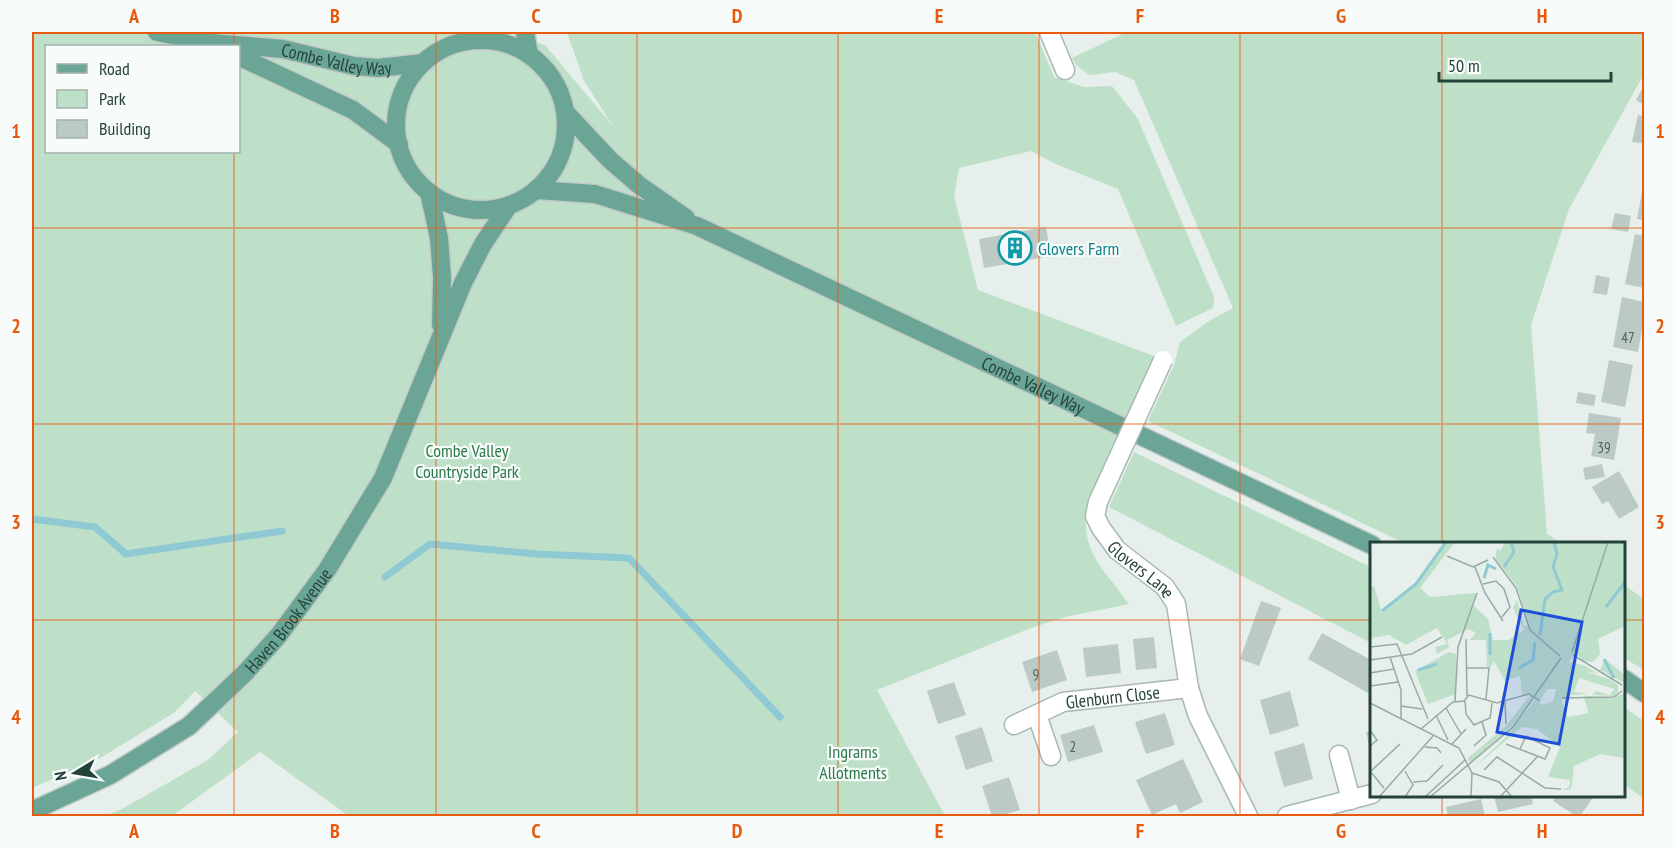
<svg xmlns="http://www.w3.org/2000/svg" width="1676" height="848" font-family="'PT Sans Narrow',sans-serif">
	<rect width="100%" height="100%" fill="#e6efeb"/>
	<path fill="#bfe0c8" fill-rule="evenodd" d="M32,32H499L545,45L613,126L584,81L567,32H1035L1054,77L1084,87L1112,86L1138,119L1214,297L1213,308L1176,326L1118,189L1058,165L1031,151L959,168L954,196L978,290L1154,356L1089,498C1077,549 1101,565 1129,604L1065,617L1031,628L877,690L945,816H349L260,752L172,816H105L122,809L208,760L238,732L195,691L175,712L102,757L32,788ZM46,46H238V152H46Z
		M1127,32H1644V74L1569,209L1531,325L1547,534L1561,543H1404L1148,421L1174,365L1180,342L1209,321L1233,308L1134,80L1115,72L1089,75L1076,65L1072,58Z
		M1134,452L1371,567V643L1109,507Z
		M1624,585L1644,599V670L1624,658Z
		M1624,707L1644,721V799L1624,784Z"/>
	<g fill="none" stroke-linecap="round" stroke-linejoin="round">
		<path stroke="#8ec9d4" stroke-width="7" d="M32,519L95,527L126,554L282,531
			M385,577L430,544L536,554L629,558L780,717"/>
	</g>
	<path fill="#bbcac4" d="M1642,89L1644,90V105L1636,100Z
		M1638,115L1644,116V146L1642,145V143L1632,142Z
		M1643,186L1644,187V220L1637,219Z
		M1615,213L1631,216L1628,232L1611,229Z
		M1046,227L1051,256L984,268L979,239Z
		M1635,234L1644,236V288L1625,284Z
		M1596,275L1610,278L1607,295L1593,293Z
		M1622,297L1644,302V318L1638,352L1613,347Z
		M1609,360L1633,365L1625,407L1601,402Z
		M1578,392L1596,395L1594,406L1576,403Z
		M1589,413L1621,418L1614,460L1591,456L1595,434L1586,433Z
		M1602,464L1605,477L1585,480L1583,468Z
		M1619,471L1639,507L1619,519L1608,501L1602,504L1592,487Z
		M1261,601L1281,608L1259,666L1240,659Z
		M1322,633L1371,660V687L1368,693L1308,659Z
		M1154,637L1157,668L1136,670L1133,639Z
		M1118,644L1121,673L1086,677L1083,648Z
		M1057,650L1067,680L1032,692L1022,662Z
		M954,682L966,715L938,724L927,691Z
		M1290,691L1299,726L1270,735L1260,700Z
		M1165,713L1175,745L1146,754L1135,722Z
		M1094,725L1103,752L1068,762L1060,735Z
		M982,727L993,761L966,770L955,736Z
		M1371,731V754L1366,732Z
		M1304,743L1313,779L1284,787L1274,752Z
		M1183,759L1203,802L1180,813L1176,804L1152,815L1136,780Z
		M1009,777L1020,810L1000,816H992L982,786Z
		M1494,796H1531L1533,804L1498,812Z
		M1556,796H1594L1580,816H1576L1553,801Z
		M1481,799L1485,816H1448L1446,807Z"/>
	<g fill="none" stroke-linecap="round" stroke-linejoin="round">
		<defs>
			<g id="street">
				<path d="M1049,32L1065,70"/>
				<path id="s1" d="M1098,502L1095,516L1101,528L1117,550L1165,587L1176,604L1189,688L1198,716L1248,816"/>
				<path d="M1037,715L1051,756"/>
				<path id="s2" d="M1014,725L1063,702L1189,688"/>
				<path d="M1339,755L1351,800"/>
				<path d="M1287,816L1372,794"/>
			</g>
			<g id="primary">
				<path id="s3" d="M157,32L212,43L283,49L354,66L378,68L423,63"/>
				<path d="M525,32L529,55"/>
				<circle cx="481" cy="125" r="85"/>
				<path d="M238,56L353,110L399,144"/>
				<path d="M565,112L610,160L639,185L686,218"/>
				<path id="s4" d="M536,190L595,194L697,226L1372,545"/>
				<path d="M429,192L439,238L442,278L441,325"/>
				<path d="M1624,679L1644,693"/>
				<path id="s5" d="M32,811L110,775L189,726L245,673L279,635L327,570L383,478L463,283L483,244L509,205"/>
			</g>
		</defs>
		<use href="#street" stroke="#a8b8b2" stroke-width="21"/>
		<use href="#primary" stroke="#c2cac8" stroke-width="21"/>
		<use href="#street" stroke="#fff" stroke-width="18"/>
		<use href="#primary" stroke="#6aa596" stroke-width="18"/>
		<defs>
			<path id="street-bridge" d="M1098,502L1163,360"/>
		</defs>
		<use href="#street-bridge" stroke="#a8b8b2" stroke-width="21" stroke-linecap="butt"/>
		<use href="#street-bridge" stroke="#fff" stroke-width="18"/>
	</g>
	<path fill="none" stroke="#e8590c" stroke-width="1.5" stroke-opacity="0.55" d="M234,32V46M436,32V816M637,32V816M838,32V816M1039,32V816M1240,32V816M1442,32V544M234,152V816M32,228H1644M32,424H1644M32,620H1372M1624,620H1644M1442,796V816"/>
	<defs>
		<symbol id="building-ring" viewBox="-11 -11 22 22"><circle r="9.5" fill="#f7fbf9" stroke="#0f9aa8" stroke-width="1.5"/><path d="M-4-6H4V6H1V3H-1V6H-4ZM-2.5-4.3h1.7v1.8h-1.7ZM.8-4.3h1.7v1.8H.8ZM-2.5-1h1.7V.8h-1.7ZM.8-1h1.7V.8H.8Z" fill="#0f9aa8"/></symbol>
	</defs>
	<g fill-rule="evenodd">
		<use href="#building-ring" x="996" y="229" width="38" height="38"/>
	</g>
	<g text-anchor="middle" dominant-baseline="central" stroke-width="4.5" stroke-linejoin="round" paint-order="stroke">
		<g font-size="15" fill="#4a645c">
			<text x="1628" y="337">47</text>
			<text x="1604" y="447">39</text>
			<text x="1036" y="674">9</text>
			<text x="1073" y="746">2</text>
		</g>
		<g font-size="18" fill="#24423a" stroke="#f7fbf9">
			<text stroke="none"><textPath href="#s3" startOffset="182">Combe Valley Way</textPath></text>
			<text stroke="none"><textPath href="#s4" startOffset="538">Combe Valley Way</textPath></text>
			<text stroke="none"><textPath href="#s1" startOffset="86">Glovers Lane</textPath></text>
			<text stroke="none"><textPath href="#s5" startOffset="324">Haven Brook Avenue</textPath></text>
			<text stroke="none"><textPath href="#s2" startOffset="104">Glenburn Close</textPath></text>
		</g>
		<g font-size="18" fill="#0d838f" stroke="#f7fbf9" text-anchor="start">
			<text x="1038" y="248">Glovers Farm</text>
		</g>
		<g font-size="18" fill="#2d7a4b" stroke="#f7fbf9">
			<text x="467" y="450">Combe Valley<tspan x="467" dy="21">Countryside Park</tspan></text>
			<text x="853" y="751">Ingrams<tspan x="853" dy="21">Allotments</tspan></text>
		</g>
	</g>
	<g transform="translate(1370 542)">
		<rect width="255" height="255" fill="#e6efeb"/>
		<path d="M74,0H85L50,46L60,55L106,51L103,63L118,77L123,98H138L154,88L143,66L147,58L154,84H159L147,45L126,17V9L128,6L130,9L135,0H255V84L228,97L230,112L223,120L213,119L206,111L199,120L213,123L227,131L217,130L239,137L248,143V150L244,154L222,153L226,149L240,153L244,147L209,136L204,150L219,152L201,153L191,158L198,175L219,171L214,156H198L220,154L243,156L255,151V216L230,212L204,224L202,243L200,248H192L199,245L200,238L178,235L190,205L167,187L152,185L102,227L136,195L165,157L172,163L183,159L186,147H177L170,159L160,152L152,153L150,134L135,139L124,119L120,126L117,124L116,98H100L106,91L99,87L77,98L79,105L67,112L65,105L77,102L67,86L36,103L19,93L0,96V46L4,44L12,71L45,41ZM79,110L86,112V152L58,162L45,129ZM235,117L255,133V141L230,128ZM160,153L163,156L142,184L100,221L98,216L136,184Z" fill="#bfe0c8"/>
		<path fill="none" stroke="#8ec9d4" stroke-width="3" d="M134,25L144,10L141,0M114,36L118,23L126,27M236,65L255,40M12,69L46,42L76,0M120,91V113M170,93L175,57L183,50L192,48L183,25L187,12L184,0M234,117L244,136M149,126L163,118L165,100M48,128L67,122"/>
		<path fill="none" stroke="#98aaa4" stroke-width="1.5" d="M77,14L103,25L118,18M123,15L146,46L160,88L190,114M105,25L115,51L133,79M113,42L126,39L134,47L140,65L132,75M96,97L97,154M0,105L27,102L58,177M202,110L238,0M203,113L252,143M20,115L31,148V176M0,118L42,112L72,95M97,126H119L116,157M0,131L24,127M0,144L28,140M192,156L244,155L252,149M85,159L88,105L107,51M95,159L96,172L104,183L120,176L122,161M135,160L136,182M0,161L89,206L102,231L101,255M31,164L52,167M76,166L91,192M66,173L78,198M51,187L83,160L94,159L99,153L127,161L159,152L170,159M0,188L7,198L0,204M82,202L96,187M136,202L175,217L180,206L156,194L150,207M104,204L116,193L112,180M55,205L67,206L71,211M114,228L127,215L175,246L191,247M0,229L14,246M1,229L30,202M35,229L43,243L35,255M102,231L129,240L142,255M43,240L57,239L73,223M9,255L63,194M55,255L95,218M60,255L143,185L191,116M130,255L168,214"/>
		<path fill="#1d4ed8" fill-opacity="0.15" stroke="#1d4ed8" stroke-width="3" d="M151,68L212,80L189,202L127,190Z"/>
		<rect width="255" height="255" fill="none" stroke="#24423a" stroke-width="3"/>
	</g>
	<rect width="1676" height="848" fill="none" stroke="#f7fbf9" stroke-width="66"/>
	<rect x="45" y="45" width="195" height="108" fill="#f7fbf9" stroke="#a3b1ad" stroke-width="1.5"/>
	<rect x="57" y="64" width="30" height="9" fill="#6aa596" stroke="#a3b1ad" stroke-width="1.5"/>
	<text x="99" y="75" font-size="18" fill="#24423a">Road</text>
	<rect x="57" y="90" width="30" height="18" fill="#bfe0c8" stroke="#a3b1ad" stroke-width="1.5"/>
	<text x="99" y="105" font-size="18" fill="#24423a">Park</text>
	<rect x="57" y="120" width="30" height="18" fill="#bbcac4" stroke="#a3b1ad" stroke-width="1.5"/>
	<text x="99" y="135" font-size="18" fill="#24423a">Building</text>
	<g transform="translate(75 773) rotate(259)" stroke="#f7fbf9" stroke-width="4.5" paint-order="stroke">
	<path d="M0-4.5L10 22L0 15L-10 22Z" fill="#24423a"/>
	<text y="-9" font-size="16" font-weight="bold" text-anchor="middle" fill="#24423a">N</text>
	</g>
	<path d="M1439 72v9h172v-9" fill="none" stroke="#24423a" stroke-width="3"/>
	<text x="1448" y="72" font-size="18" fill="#24423a" stroke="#f7fbf9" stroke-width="4.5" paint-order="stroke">50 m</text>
	<rect x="33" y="33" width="1610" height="782" fill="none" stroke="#e8590c" stroke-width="2"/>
	<g font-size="20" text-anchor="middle" font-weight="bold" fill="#e8590c">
		<text x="134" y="23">A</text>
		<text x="335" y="23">B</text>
		<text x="536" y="23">C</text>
		<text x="737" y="23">D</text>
		<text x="939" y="23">E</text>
		<text x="1140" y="23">F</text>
		<text x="1341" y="23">G</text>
		<text x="1542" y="23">H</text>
		<text x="16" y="138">1</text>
		<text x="1660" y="138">1</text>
		<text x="16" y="333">2</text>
		<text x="1660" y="333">2</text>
		<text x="16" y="529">3</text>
		<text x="1660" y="529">3</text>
		<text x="16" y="724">4</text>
		<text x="1660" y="724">4</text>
		<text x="134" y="838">A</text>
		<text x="335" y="838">B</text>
		<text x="536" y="838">C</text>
		<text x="737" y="838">D</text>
		<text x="939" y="838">E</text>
		<text x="1140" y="838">F</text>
		<text x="1341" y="838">G</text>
		<text x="1542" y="838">H</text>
	</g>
</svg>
